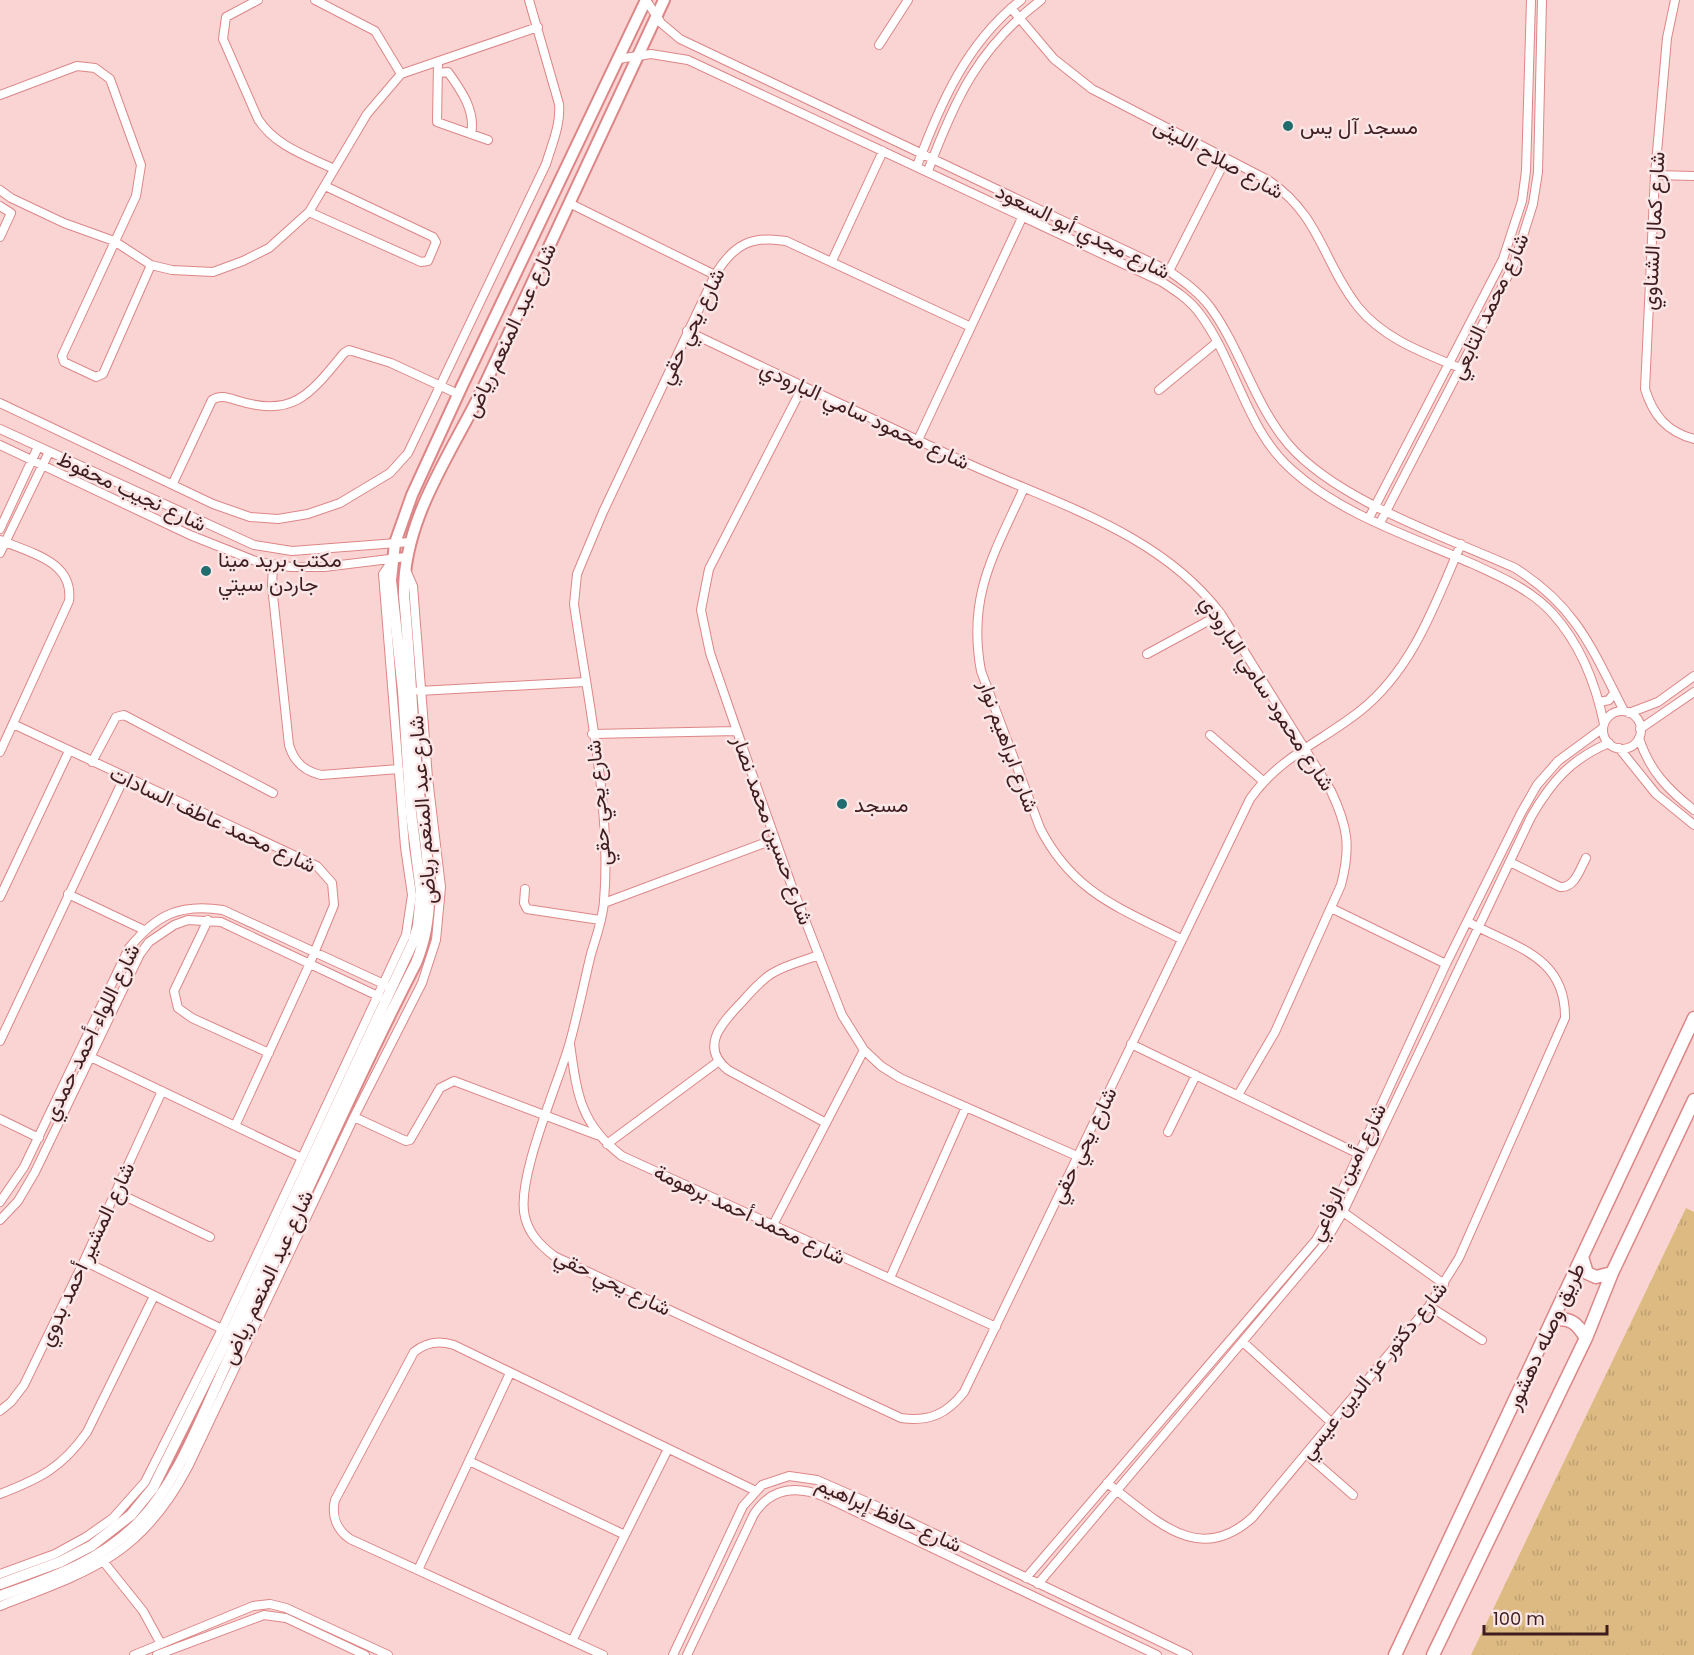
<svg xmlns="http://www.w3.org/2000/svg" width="1694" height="1655" font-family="Poppins,Vazirmatn,sans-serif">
	<defs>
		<pattern id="grass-tufts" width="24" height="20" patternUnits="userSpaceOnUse" patternTransform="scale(1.5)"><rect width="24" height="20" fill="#dcba82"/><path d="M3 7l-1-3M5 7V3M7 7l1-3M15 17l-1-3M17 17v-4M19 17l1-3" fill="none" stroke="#be9f70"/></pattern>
	</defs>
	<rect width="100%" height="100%" fill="#fad4d3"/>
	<path fill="url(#grass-tufts)" d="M1686,1208L1694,1212V1655H1471Z"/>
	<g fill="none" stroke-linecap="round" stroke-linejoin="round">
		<defs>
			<path id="minor" d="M258,0L226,17L223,39L258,119C275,146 307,156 334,169
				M315,0L375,31L401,74
				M646,0L661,23L680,39L1169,271C1183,281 1199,292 1210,307C1241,349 1254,404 1289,445C1338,501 1446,537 1515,568C1577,607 1592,649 1624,711
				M1675,0L1667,38L1655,175L1645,389C1653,415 1667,432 1694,439
				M1011,8L1054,59L1092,89L1268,180C1321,216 1322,261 1358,307C1384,339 1424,353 1460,368
				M879,45L908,0
				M618,59L651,54L688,60L1162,282C1176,291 1190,300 1200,314C1236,362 1246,430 1292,470C1342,515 1412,537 1473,564C1501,577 1532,590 1553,614C1580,644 1596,685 1604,724
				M438,64L437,122L488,140
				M439,73L448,72C461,90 476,111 471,134
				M0,95L77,66L95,68L110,79L141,165L136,196L62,356L64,362L96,377L103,374L151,265
				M917,166C940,104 967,42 1021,0
				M928,171C955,99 978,48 1041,0
				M1655,175L1694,176
				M0,190L11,198L64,223L114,241L151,265L172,270L213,272L243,261L269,248L309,212L367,114L401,74L538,27
				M569,203L715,275
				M0,206L11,213L0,237
				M309,212L421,262L428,261L436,242L433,237L325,186
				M832,261L883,151
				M1169,271L1226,159
				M971,327L786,241C751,235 733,245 715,275L603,512L577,574L574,604C587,695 612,810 604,901C603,919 596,937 591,954C584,983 578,1013 570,1042C559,1082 515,1180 525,1217C529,1234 540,1245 554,1256L901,1418C929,1422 947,1414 964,1392L1250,799C1279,757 1321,742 1360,711C1413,669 1435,604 1461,544
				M687,331C777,374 868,417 958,459C1049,502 1158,530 1221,614L1331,791C1348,827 1351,847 1341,885L1275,1032L1238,1095
				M803,386L709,569L701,610L710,653L737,731L791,884L842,1015L864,1050L881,1066L900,1078L1077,1156
				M1159,390L1216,343
				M0,403L213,504L250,517L278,519L308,514L340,503L390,473L408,453L546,164C552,144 561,124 559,104L529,0
				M0,429L254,545L292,551L410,542
				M918,440L1028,205
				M0,445L190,535L258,562L291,567H324L406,557
				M173,483L212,400C221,394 229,398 239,401C294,418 311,393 344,353L349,350L391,363L458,394
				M1024,488C994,554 967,596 981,671L1040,828C1073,893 1120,908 1181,939
				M1369,518L1503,259L1522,201L1526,171L1531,0
				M1380,523L1514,264L1533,204L1538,172L1542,0
				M0,529L38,447
				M0,540C30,553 74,561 69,601L0,752
				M0,553L49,452
				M273,565L272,586L289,745C294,762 304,771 321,775L399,769
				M1147,654L1221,614
				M419,691L585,682
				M1600,702L1609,700L1614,693
				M1603 730a19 19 0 1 1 38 0a19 19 0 1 1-38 0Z
				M1629,713L1658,702L1694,676
				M13,724L317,866L332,883L334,905L310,963L235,1126
				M1640,729L1694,692
				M592,734L737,731
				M1210,735L1263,781
				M1639,738C1649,770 1668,790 1694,810
				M1619,748L1656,794L1694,825
				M92,762L116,717L124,715L273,793
				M1510,862L1560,887C1575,888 1580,869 1586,858
				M525,889L524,903L527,909L600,920
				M68,894L144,930
				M0,897L69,751
				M604,903L775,839
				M1331,908L1446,964
				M208,920L174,991L178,1008L192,1018L269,1053
				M819,955C803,961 785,965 771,974C759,982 750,993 740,1004C722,1023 699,1047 728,1070L826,1123
				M0,1041L124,778
				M570,1044C577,1094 580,1124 622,1156L996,1327
				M1131,1044L1361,1155
				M80,1052L302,1158
				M354,1117L406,1141L410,1140L440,1088L454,1081L597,1135
				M0,1119L39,1138
				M1168,1132L1196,1075
				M607,1144L719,1061
				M116,1192L210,1237
				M0,1202L24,1167L129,948C156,915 180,903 223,910L388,986
				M1343,1212L1444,1284
				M0,1220L18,1201L35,1172L140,954L149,942L174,925L188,920L221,922L380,997
				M773,1225L864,1050
				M84,1261L226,1331
				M890,1278L966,1107
				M1429,1306L1482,1340
				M1243,1342L1332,1423
				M0,1411L11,1402L24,1385L84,1261L162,1091
				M1306,1454L1353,1495
				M469,1461L625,1535
				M1107,1483C1154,1518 1198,1568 1253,1517L1429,1306L1459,1258L1565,1018C1566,956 1514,947 1468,922
				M0,1494C39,1479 62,1468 87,1432L154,1296
				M103,1561L143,1611L161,1644
				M418,1570L510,1373
				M0,1574L55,1554L86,1537L113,1518L145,1482L222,1329L406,935L412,895L405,847L383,574L392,561
				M1026,1578L1316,1240L1333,1210L1446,964L1521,813L1537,785L1558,761L1603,728
				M1038,1584L1323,1246L1343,1212L1531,817C1551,782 1571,759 1609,743
				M0,1606C88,1572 141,1557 188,1467L354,1117L422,983L436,940L441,887L428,778L413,586L406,570
				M572,1641L668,1449
				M134,1655L253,1606L270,1604L286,1608L388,1655
				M157,1655L264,1615L286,1618L365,1655
				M603,1655L350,1539C337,1530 331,1516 335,1500L414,1352C426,1342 439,1340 454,1345L756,1491
				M673,1655L743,1506L762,1485L789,1476L817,1480L881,1508L1188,1655
				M687,1655L754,1514C771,1488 796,1485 825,1497L1157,1655"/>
			<path id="tertiary" d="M0,1584L60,1562L91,1546L131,1515L153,1488L230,1333L413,942L418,926L421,892L411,813L403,691L391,580L395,543L412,495L462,386L646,0
				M0,1596C51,1578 100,1562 139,1522C179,1481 203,1412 228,1360C292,1228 349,1093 416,963C441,903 424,845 418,783C412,721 410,658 404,596C402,518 454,450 486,382C545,255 605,128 664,0"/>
			<path id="primary" d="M1582,1257L1587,1273L1596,1277L1612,1273
				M1553,1320C1570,1317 1577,1323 1586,1338
				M1395,1655L1694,1018
				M1433,1655L1586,1338L1612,1273L1694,1100"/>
		</defs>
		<use href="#minor" stroke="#dd8687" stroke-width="10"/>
		<use href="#tertiary" stroke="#dd8687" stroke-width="14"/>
		<use href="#primary" stroke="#dd8687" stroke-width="15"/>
		<use href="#minor" stroke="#fff" stroke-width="8"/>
		<use href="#tertiary" stroke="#fff" stroke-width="10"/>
		<use href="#primary" stroke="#fff" stroke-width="12"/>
	</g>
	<g fill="#206c6f" stroke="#fae6e6" stroke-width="2">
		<circle cx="1288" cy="126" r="6"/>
		<circle cx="206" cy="571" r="6"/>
		<circle cx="842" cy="804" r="6"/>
	</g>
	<g text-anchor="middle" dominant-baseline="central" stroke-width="5" stroke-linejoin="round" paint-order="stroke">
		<g font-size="21" fill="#3f1d1e" stroke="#fae6e6" text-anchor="start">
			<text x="1300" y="126">مسجد آل يس</text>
			<text x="218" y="559">مكتب بريد مينا<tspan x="218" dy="24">جاردن سيتي</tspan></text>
			<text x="854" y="804">مسجد</text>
		</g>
		<g font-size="21" fill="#3f1d1e" stroke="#fae6e6">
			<text transform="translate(1219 158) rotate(29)">شارع صلاح الليثى</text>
			<text transform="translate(1083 231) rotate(26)">شارع مجدي أبو السعود</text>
			<text transform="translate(1653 231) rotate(-87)">شارع كمال الشناوي</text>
			<text transform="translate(1489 306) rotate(-65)">شارع محمد التابعي</text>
			<text transform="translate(691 326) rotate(-64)">شارع يحي حقي</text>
			<text transform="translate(510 330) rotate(-65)">شارع عبد المنعم رياض</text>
			<text transform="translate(865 415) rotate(25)">شارع محمود سامي البارودي</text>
			<text transform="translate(132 491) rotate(25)">شارع نجيب محفوظ</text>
			<text transform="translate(1268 693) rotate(57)">شارع محمود سامي البارودي</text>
			<text transform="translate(1009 746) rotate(70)">شارع ابراهيم نوار</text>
			<text transform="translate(598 803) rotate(-95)">شارع يحي حقي</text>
			<text transform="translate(422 810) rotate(-94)">شارع عبد المنعم رياض</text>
			<text transform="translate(213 819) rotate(25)">شارع محمد عاطف السادات</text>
			<text transform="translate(773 830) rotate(70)">شارع حسين محمد نصار</text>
			<text transform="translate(91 1032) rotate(-64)">شارع اللواء أحمد حمدي</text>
			<text transform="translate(1083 1145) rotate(-64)">شارع يحي حقي</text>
			<text transform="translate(1347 1172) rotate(-64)">شارع أمين الرفاعي</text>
			<text transform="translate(750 1214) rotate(25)">شارع محمد أحمد برهومة</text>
			<text transform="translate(86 1254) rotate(-65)">شارع المشير أحمد بدوي</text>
			<text transform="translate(267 1277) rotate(-65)">شارع عبد المنعم رياض</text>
			<text transform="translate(613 1282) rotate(26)">شارع يحي حقي</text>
			<text transform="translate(1545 1336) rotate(-65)">طريق وصله دهشور</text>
			<text transform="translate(1373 1370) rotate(-51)">شارع دكتور عز الدين عيسي</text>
			<text transform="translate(889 1514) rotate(24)">شارع حافظ إبراهيم</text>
		</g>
	</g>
	<path d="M1484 1625v9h123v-9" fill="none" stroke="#3f1d1e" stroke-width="3"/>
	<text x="1493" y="1625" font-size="18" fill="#3f1d1e" stroke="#fae6e6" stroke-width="4.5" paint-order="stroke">100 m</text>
</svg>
